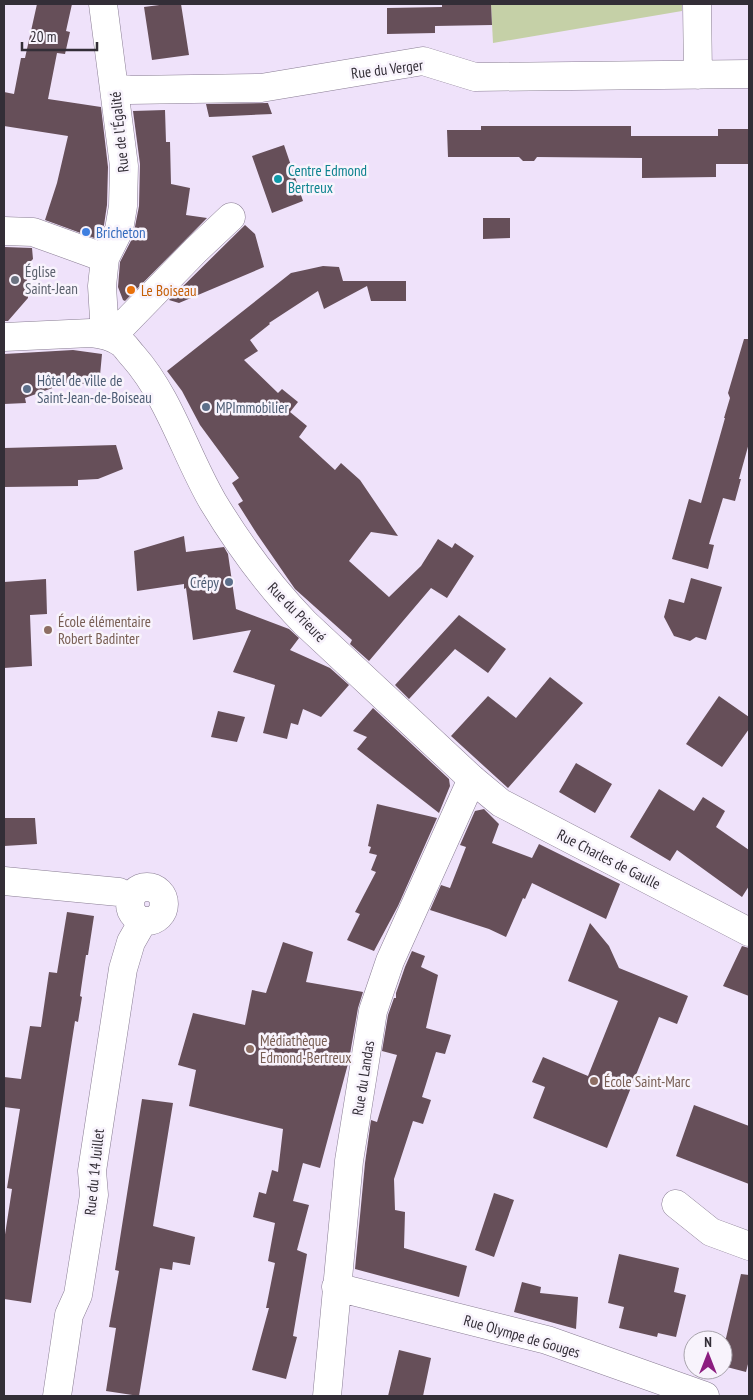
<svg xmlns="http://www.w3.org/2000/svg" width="753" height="1400" font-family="'PT Sans Narrow',sans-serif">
	<rect width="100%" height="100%" fill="#efe2fa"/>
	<path fill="#c5d0a7" d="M491,4H682V11L493,43Z"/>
	<path fill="#664f59" d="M37,4H72L66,31L70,32L65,54L57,53L48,99L101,107L108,167L107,205L104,225L97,239L45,220L57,183L68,136L4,126V92L14,94L21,58H25Z
		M167,4H181L189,55L152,60L144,7Z
		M442,4H491L492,25L435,26V33L387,34V8L442,7Z
		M268,103L272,114L209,117L206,104Z
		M165,110L166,142H170L171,184L190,188L186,215L207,218L125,301L123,300L118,287L120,262L133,237L139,206L140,164L133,111Z
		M481,126H631V136H718V129H749V164H716V177L642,178V158L537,157L534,161H523L519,157H448L447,130H481Z
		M284,145L303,201L272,213L252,156Z
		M483,218H510V238L483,239Z
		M245,225L255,234L264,267L179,303L169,300Z
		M4,247L32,248L33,259L26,266L28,298L8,321H4Z
		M323,266L339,267L343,281H406V301H371L367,286L324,309L318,291L269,323L270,324L250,340L258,351L244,360L278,393L282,389L298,402L290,412L307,426L299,437L335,470L341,463L360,480L398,536L371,532L349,561L389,597L421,566L438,539L452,548L455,543L474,556L447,598L431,588L369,661L350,644L352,640L295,589L257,534L238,504L243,501L232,483L239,478L200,425L182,391L167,371L291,273Z
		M744,339H749V443L739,479H741L735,501L723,498L709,544L714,545L708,569L672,559L689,499L701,503L725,418H724L730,398L728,393Z
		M73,350L102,354L99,386L69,382L25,398L26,403L4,404V354Z
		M116,445L123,469L98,479L78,480V486L4,487V448Z
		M184,536L186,552L224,547L228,554L236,609L289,629L299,638L290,650L330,668L349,685L321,717L303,709L298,725L291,723L287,739L263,733L275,685L233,672L251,630L193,640L186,588L184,589V584L137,591L134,551Z
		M691,578L722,587L706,640L696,637L690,641L674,636L664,617L669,599L684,603Z
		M46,579L47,614L30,615L32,666L4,668V582Z
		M459,615L506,649L488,673L455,649L409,699L395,685Z
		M550,677L583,703L508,788L451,736L488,696L516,718Z
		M719,696L749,717V729L722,767L686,744Z
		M373,708L449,779L450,786L439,813L357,749L367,737L353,731Z
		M218,711L245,717L237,742L211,737Z
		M576,763L612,784L595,813L559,792Z
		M659,789L694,811L703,797L725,811L716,827L749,850V886L742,897L677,850L670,861L630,837Z
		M377,804L437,818L398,906L374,951L347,940L360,914L355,912L376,872L371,870L377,855L369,853L371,847L368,846Z
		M484,809L499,824L492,843L532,858L539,844L620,884L606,919L532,883L525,899L523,898L506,937L489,929L430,910L441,885L450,888L466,847L460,845L475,811Z
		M4,818H35L37,844L4,846Z
		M67,912L94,916L88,955H86L80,996L82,997L78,1022L75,1021L31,1303L4,1299V1241L12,1189L7,1188L20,1109L4,1107V1077L21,1079L30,1026L41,1027L49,972L57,973Z
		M590,923L609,946L619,968L688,996L677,1024L659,1017L607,1148L533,1118L545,1087L532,1082L543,1057L588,1076L618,1001L568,981Z
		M283,942L313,952L306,982L363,992L358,1008L349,1060L320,1168L303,1163L293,1201L309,1205L297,1250L307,1254L293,1336L297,1337L286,1379L252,1370L269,1308H266L275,1263L268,1261L275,1223L253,1217L259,1192L266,1194L272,1170L278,1172L283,1129L189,1106L196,1070L178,1065L193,1013L245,1025L252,990L266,993Z
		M742,946L749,948V996L723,986Z
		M412,951L425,956L421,967L438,975L426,1028L451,1035L445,1054L436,1052L422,1097L431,1100L423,1124L413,1121L394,1179L395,1210L405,1212L404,1248L467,1266L459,1297L355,1269L365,1163L371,1120L377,1122L397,1055L382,1051L388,1015L394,998H396V993L405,967Z
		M142,1099L173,1103L153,1226L195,1237L190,1265L173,1262L172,1270L160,1268L139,1396L106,1391L116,1328L109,1327L119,1271L115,1270Z
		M694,1105L749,1126V1184L676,1156Z
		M494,1193L514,1200L494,1257L475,1250Z
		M619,1254L679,1268L674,1292L686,1295L676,1337L658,1333L657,1337L619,1328L624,1307L608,1303Z
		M741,1274L749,1275V1360L746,1372L723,1366V1338H726Z
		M522,1282L541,1287L540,1293L578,1297L576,1329L514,1312Z
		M399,1350L431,1358L423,1396H388Z"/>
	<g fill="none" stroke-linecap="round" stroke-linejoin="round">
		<defs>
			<path id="minor" d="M103,4L124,166L123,206L119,230L105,258L102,286L105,335L123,325L196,250L231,217
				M697,4L698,75
				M114,88L129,90L261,88L423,61L475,77L749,74
				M4,231L33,232L105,258
				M4,881L119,892L131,898
				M130 904a17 17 0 1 1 34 0a17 17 0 1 1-34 0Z
				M676,1204L711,1232L749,1246
				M336,1287L547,1340L705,1396
				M57,1396L69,1315L78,1295L94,1195L92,1171L123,969L131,942L143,921
				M327,1396L349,1161L373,1011L390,961L472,779"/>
			<path id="major" d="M4,337L91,333C102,334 111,336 120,342C125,345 129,352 133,356C170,398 185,454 213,502C239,545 270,587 305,623L472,779L501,803L749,932"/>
		</defs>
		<use href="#minor" stroke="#897d93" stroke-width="29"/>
		<use href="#major" stroke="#897d93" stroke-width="29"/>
		<use href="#minor" stroke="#fff" stroke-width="28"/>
		<use href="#major" stroke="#fff" stroke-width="28"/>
	</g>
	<circle fill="#0f9aa8" stroke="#f8f3fc" stroke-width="2" cx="278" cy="179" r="5"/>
	<circle fill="#3f7fe0" stroke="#f8f3fc" stroke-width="2" cx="86" cy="232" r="5"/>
	<circle fill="#6b7280" stroke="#f8f3fc" stroke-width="2" cx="15" cy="280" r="5"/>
	<circle fill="#e8710a" stroke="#f8f3fc" stroke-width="2" cx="131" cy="290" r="5"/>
	<g fill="#5c6f8a" stroke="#f8f3fc" stroke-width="2">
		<circle cx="27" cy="389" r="5"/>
		<circle cx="206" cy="407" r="5"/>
		<circle cx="229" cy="582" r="5"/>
	</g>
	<g fill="#8d6e63" stroke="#f8f3fc" stroke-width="2">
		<circle cx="48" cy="630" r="5"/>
		<circle cx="250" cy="1049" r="5"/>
		<circle cx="594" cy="1081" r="5"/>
	</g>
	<g text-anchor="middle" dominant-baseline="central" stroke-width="5" stroke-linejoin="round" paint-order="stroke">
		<g font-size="15" fill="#332e37" stroke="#f8f3fc">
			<text transform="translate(387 69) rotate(-7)">Rue du Verger</text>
			<text transform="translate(119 132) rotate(-96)">Rue de l'Égalité</text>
			<text transform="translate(297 612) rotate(46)">Rue du Prieuré</text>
			<text transform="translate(609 859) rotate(27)">Rue Charles de Gaulle</text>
			<text transform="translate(363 1078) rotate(-81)">Rue du Landas</text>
			<text transform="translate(94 1172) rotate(-84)">Rue du 14 Juillet</text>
			<text transform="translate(522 1336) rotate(16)">Rue Olympe de Gouges</text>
		</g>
		<g font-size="15" fill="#0d838f" stroke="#f8f3fc" text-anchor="start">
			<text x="288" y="170">Centre Edmond<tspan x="288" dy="17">Bertreux</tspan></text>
		</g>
		<g font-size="15" fill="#366cbe" stroke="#f8f3fc" text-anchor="start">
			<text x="96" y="232">Bricheton</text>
		</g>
		<g font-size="15" fill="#5b616d" stroke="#f8f3fc" text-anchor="start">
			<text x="25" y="271">Église<tspan x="25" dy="17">Saint-Jean</tspan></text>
		</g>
		<g font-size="15" fill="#c56008" stroke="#f8f3fc" text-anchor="start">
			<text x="141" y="290">Le Boiseau</text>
		</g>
		<g font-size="15" fill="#4e5e75" stroke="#f8f3fc" text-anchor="start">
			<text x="37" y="380">Hôtel de ville de<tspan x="37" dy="17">Saint-Jean-de-Boiseau</tspan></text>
			<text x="216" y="407">MPImmobilier</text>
			<text x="219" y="582" text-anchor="end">Crépy</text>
		</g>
		<g font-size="15" fill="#785e54" stroke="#f8f3fc" text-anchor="start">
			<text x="58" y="621">École élémentaire<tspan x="58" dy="17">Robert Badinter</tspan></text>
			<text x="260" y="1040">Médiathèque<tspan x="260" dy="17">Edmond-Bertreux</tspan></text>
			<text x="604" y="1081">École Saint-Marc</text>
		</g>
	</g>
	<rect width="753" height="1400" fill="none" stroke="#332e37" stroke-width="10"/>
	<g transform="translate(708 1355)"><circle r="24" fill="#f8f3fc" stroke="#a9a4ad"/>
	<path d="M0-4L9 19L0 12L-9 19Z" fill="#8c1d80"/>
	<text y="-8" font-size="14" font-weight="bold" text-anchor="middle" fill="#332e37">N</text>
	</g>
	<path d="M22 42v8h75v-8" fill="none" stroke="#332e37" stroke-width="2.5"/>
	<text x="30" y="42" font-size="15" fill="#332e37" stroke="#f8f3fc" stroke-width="4" paint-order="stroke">20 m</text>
</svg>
